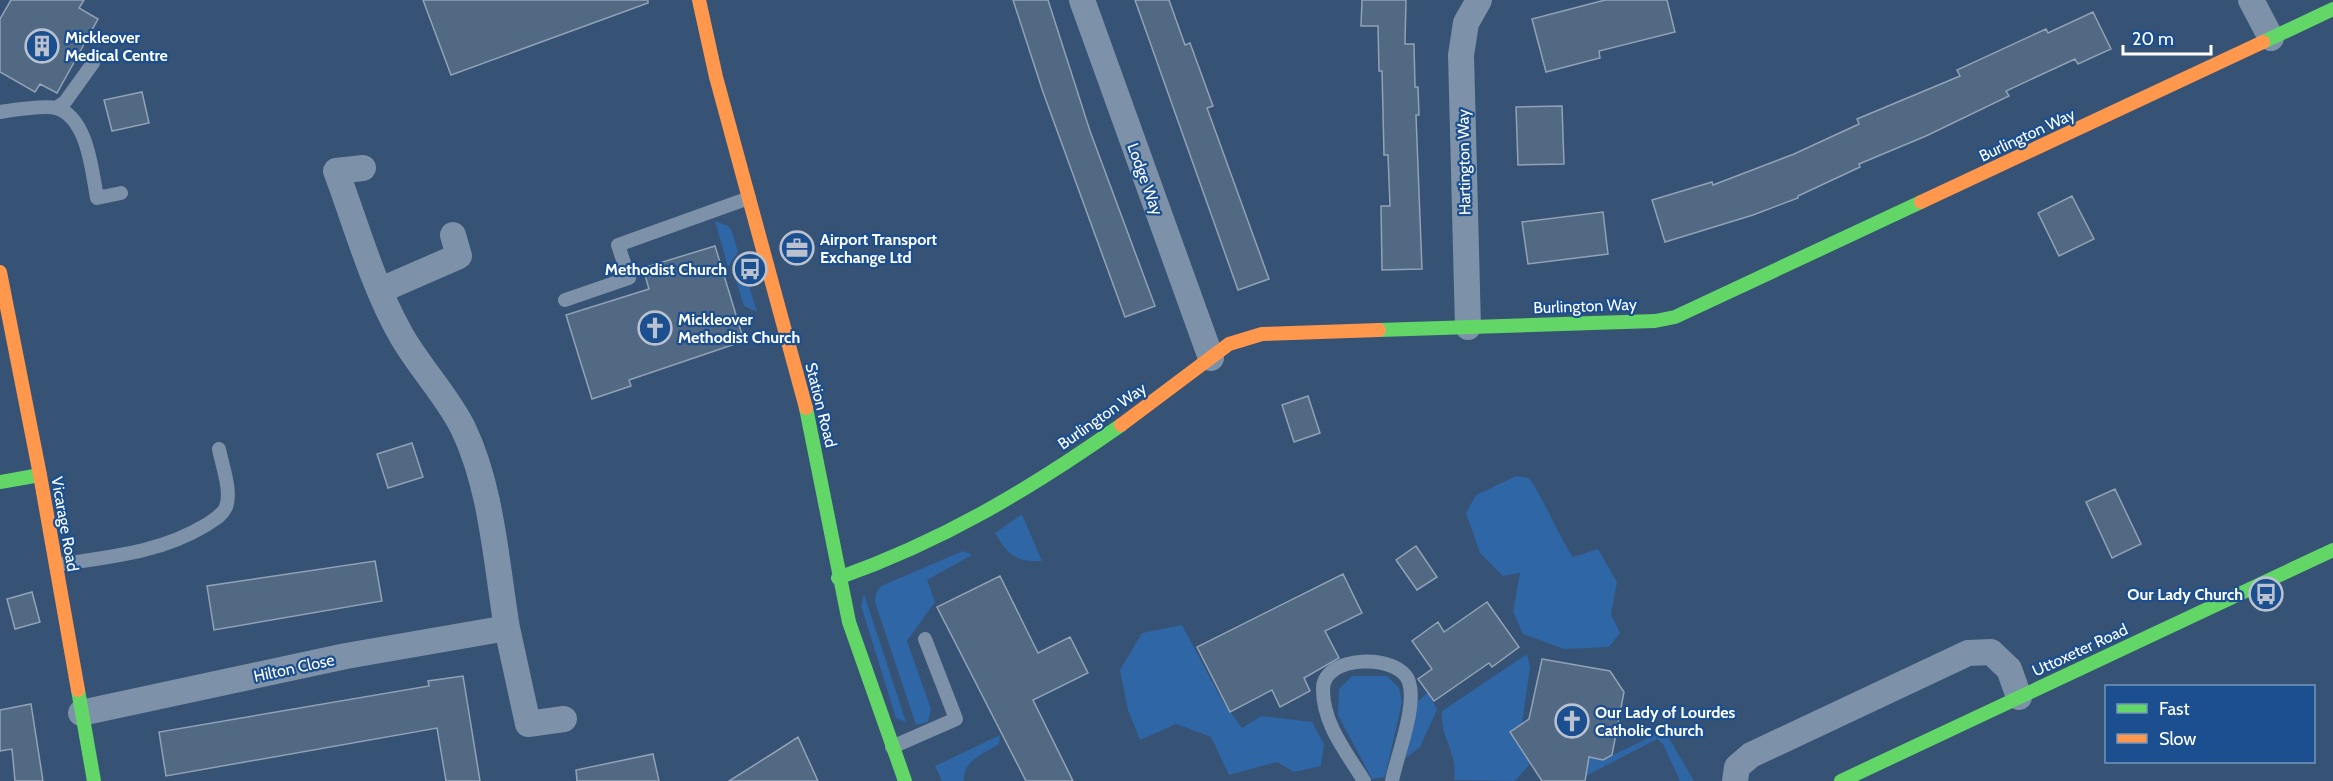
<svg xmlns="http://www.w3.org/2000/svg" width="2333" height="781" font-family="Cabin,sans-serif">
	<rect width="100%" height="100%" fill="#365274"/>
	<path fill="#2f66a5" d="M715,221L728,226L732,231L738,252L728,267Z
		M741,260L757,312L744,306L734,274Z
		M1516,476L1529,478C1547,504 1555,530 1573,557L1598,549L1617,582L1611,614L1620,633L1609,647L1564,649L1523,634L1513,612L1520,573L1503,576L1480,553L1466,513L1476,495Z
		M1022,514L1042,561C1015,562 1008,555 995,533Z
		M963,551L972,555L927,580L935,602L907,641L931,709L928,722L916,725L875,602L876,593L881,586Z
		M864,594L906,722L896,718L861,606Z
		M1182,625L1223,702L1242,728L1261,716L1312,722L1324,744L1321,766L1294,772L1277,762L1229,775L1211,737L1176,724L1140,740L1128,710L1120,670L1142,633Z
		M1527,654L1530,667L1522,724L1510,732L1530,764L1515,781L1454,780C1458,750 1440,740 1442,711Z
		M1352,676H1387L1399,688L1402,702L1385,777L1372,779L1338,715L1339,689Z
		M1428,692L1437,710L1420,747L1406,758L1415,704Z
		M1664,730L1694,781H1680L1663,744L1657,739L1586,776L1585,756L1603,760Z
		M1000,735L999,744C985,753 962,761 964,781H942L935,766Z"/>
	<path fill="#526984" stroke="#92a2b6" stroke-width="1.5" d="M11,0H84L79,8L98,19L57,93L40,84L35,92L0,72V19Z
		M423,0H648V3L451,75Z
		M1013,0H1048L1090,131L1155,306L1125,317L1043,92Z
		M1135,0H1169L1185,45L1190,43L1213,106L1207,108L1269,279L1238,290Z
		M1362,0H1406L1405,44H1414L1415,87H1418L1419,115H1416L1422,269L1382,270L1381,206H1390L1388,155H1384L1382,71H1379L1378,26H1361Z
		M1605,0H1667L1675,32L1599,51L1600,58L1546,72L1532,19Z
		M2093,12L2111,49L2078,64L2075,59L2006,91L2009,96L1926,136L1859,164L1860,167L1798,196V198L1753,215L1665,242L1652,200L1712,182L1713,185L1794,154L1859,124L1857,119L1960,76L1957,70L2046,29L2048,33Z
		M142,92L149,123L112,131L104,100Z
		M1562,106L1564,164L1518,165L1516,107Z
		M2072,196L2094,239L2059,256L2038,213Z
		M1603,212L1608,254L1528,264L1522,222Z
		M715,246L744,341L629,380L631,386L592,399L566,315L649,289L643,268Z
		M1308,396L1320,433L1294,442L1282,405Z
		M412,443L423,477L388,488L377,454Z
		M2115,489L2141,544L2112,558L2086,502Z
		M1416,546L1437,577L1417,590L1396,560Z
		M375,561L382,601L214,630L207,586Z
		M1343,574L1362,613L1325,631L1339,658L1304,678L1310,691L1280,707L1272,690L1230,712L1197,647Z
		M1000,576L1038,653L1070,637L1088,673L1033,700L1073,781H1026L937,607Z
		M32,592L40,622L15,629L7,599Z
		M1487,602L1519,647L1492,667L1489,663L1434,701L1418,679L1432,669L1412,641L1438,622L1444,632Z
		M1542,659L1610,671L1624,692L1612,755L1603,760L1589,757L1585,781H1542L1510,732L1529,719Z
		M463,676L480,781H446L437,728L166,776L159,732L429,686L428,681Z
		M31,704L43,781H15L12,749L0,751V710Z
		M798,737L818,781H729L775,752Z
		M653,754L659,781H577L576,770Z"/>
	<g fill="none" stroke-linecap="round" stroke-linejoin="round">
		<path stroke="#7d92a8" stroke-width="14" d="M56,108L65,102L93,63
			M0,112C13,110 44,105 56,108C88,117 92,172 97,198L121,193
			M565,300L629,278L618,245L749,198
			M56,565C108,557 160,553 206,525C213,520 222,516 226,507C232,491 222,465 219,449
			M892,747L956,719L925,639
			M1364,781C1347,753 1323,724 1323,690C1322,654 1400,653 1409,682C1417,707 1397,755 1392,781"/>
		<path stroke="#7d92a8" stroke-width="26" d="M1082,0L1211,358
			M2251,0L2271,38
			M363,168L336,171C356,224 372,283 400,333C418,366 446,394 463,428C492,488 496,562 507,628
			M381,290L459,256L453,235
			M1468,327L1461,55L1466,23L1479,0
			M81,713L346,656L507,628L528,724L564,719
			M1735,781L1737,767L1751,755L1968,653L1991,652L2009,669L2019,697"/>
		<path stroke="#63d668" stroke-width="14" d="M2263,42L2333,9
			M1379,330L1655,321L1675,317L1921,202
			M806,408L849,622L905,781
			M0,482L40,475
			M838,578C943,541 1030,489 1121,425
			M78,690L94,781
			M1841,781L2333,550"/>
		<path stroke="#ff974d" stroke-width="14" d="M699,0L716,77L806,408
			M1921,202L2263,42
			M0,272L40,475L78,690
			M1121,425L1229,344L1262,334L1379,330"/>
	</g>
	<defs>
		<symbol id="building-ring" viewBox="-11 -11 22 22"><circle r="9.5" fill="#1b4f8f" stroke="#b9c2ce" stroke-width="1.5"/><path d="M-4-6H4V6H1V3H-1V6H-4ZM-2.5-4.3h1.7v1.8h-1.7ZM.8-4.3h1.7v1.8H.8ZM-2.5-1h1.7V.8h-1.7ZM.8-1h1.7V.8H.8Z" fill="#b9c2ce"/></symbol>
		<symbol id="office-ring" viewBox="-11 -11 22 22"><circle r="9.5" fill="#1b4f8f" stroke="#b9c2ce" stroke-width="1.5"/><path d="M-6-3h4V-5.5h4V-3h4V5H-6ZM-1-4.5V-3h2v-1.5ZM-6 0V1H6V0Z" fill="#b9c2ce"/></symbol>
		<symbol id="bus-ring" viewBox="-11 -11 22 22"><circle r="9.5" fill="#1b4f8f" stroke="#b9c2ce" stroke-width="1.5"/><path d="M-5-6H5V4H4V6H2V4H-2V6H-4V4H-5ZM-3.5-4V0h7V-4ZM-3.5 1.2v1.5H-2V1.2ZM2 1.2v1.5H3.5V1.2Z" fill="#b9c2ce"/></symbol>
		<symbol id="church-ring" viewBox="-11 -11 22 22"><circle r="9.5" fill="#1b4f8f" stroke="#b9c2ce" stroke-width="1.5"/><path d="M-1.2-6h2.4v3.5h3.3v2.4h-3.3V6h-2.4V-.1h-3.3v-2.4h3.3Z" fill="#b9c2ce"/></symbol>
	</defs>
	<g fill-rule="evenodd">
		<use href="#building-ring" x="23" y="27" width="38" height="38"/>
		<use href="#office-ring" x="778" y="229" width="38" height="38"/>
		<use href="#bus-ring" x="731" y="250" width="38" height="38"/>
		<use href="#church-ring" x="636" y="309" width="38" height="38"/>
		<use href="#bus-ring" x="2247" y="575" width="38" height="38"/>
		<use href="#church-ring" x="1553" y="702" width="38" height="38"/>
	</g>
	<g text-anchor="middle" dominant-baseline="central" stroke-width="4.5" stroke-linejoin="round" paint-order="stroke">
		<g font-size="16" font-weight="bold" fill="#fff" stroke="#1b4f8f" text-anchor="start">
			<text x="65" y="37">Mickleover<tspan x="65" dy="18">Medical Centre</tspan></text>
			<text x="820" y="239">Airport Transport<tspan x="820" dy="18">Exchange Ltd</tspan></text>
			<text x="727" y="269" text-anchor="end">Methodist Church</text>
			<text x="678" y="319">Mickleover<tspan x="678" dy="18">Methodist Church</tspan></text>
			<text x="2243" y="594" text-anchor="end">Our Lady Church</text>
			<text x="1595" y="712">Our Lady of Lourdes<tspan x="1595" dy="18">Catholic Church</tspan></text>
		</g>
		<g font-size="16" fill="#fff" stroke="#1b4f8f">
			<text transform="translate(2027 135) rotate(-25)">Burlington Way</text>
			<text transform="translate(1464 162) rotate(-91)">Hartington Way</text>
			<text transform="translate(1145 179) rotate(70)">Lodge Way</text>
			<text transform="translate(1585 306) rotate(-2)">Burlington Way</text>
			<text transform="translate(821 405) rotate(76)">Station Road</text>
			<text transform="translate(1102 416) rotate(-35)">Burlington Way</text>
			<text transform="translate(65 524) rotate(80)">Vicarage Road</text>
			<text transform="translate(2080 650) rotate(-25)">Uttoxeter Road</text>
			<text transform="translate(294 668) rotate(-12)">Hilton Close</text>
		</g>
	</g>
	<rect x="2105" y="685" width="210" height="78" fill="#1b4f8f" stroke="#7695bc" stroke-width="1.5"/>
	<rect x="2117" y="704" width="30" height="9" fill="#63d668" stroke="#7695bc" stroke-width="1.5"/>
	<text x="2159" y="715" font-size="18" fill="#ffffff">Fast</text>
	<rect x="2117" y="734" width="30" height="9" fill="#ff974d" stroke="#7695bc" stroke-width="1.5"/>
	<text x="2159" y="745" font-size="18" fill="#ffffff">Slow</text>
	<path d="M2123 45v9h88v-9" fill="none" stroke="#ffffff" stroke-width="3"/>
	<text x="2132" y="45" font-size="18" fill="#ffffff" stroke="#1b4f8f" stroke-width="4.5" paint-order="stroke">20 m</text>
</svg>
